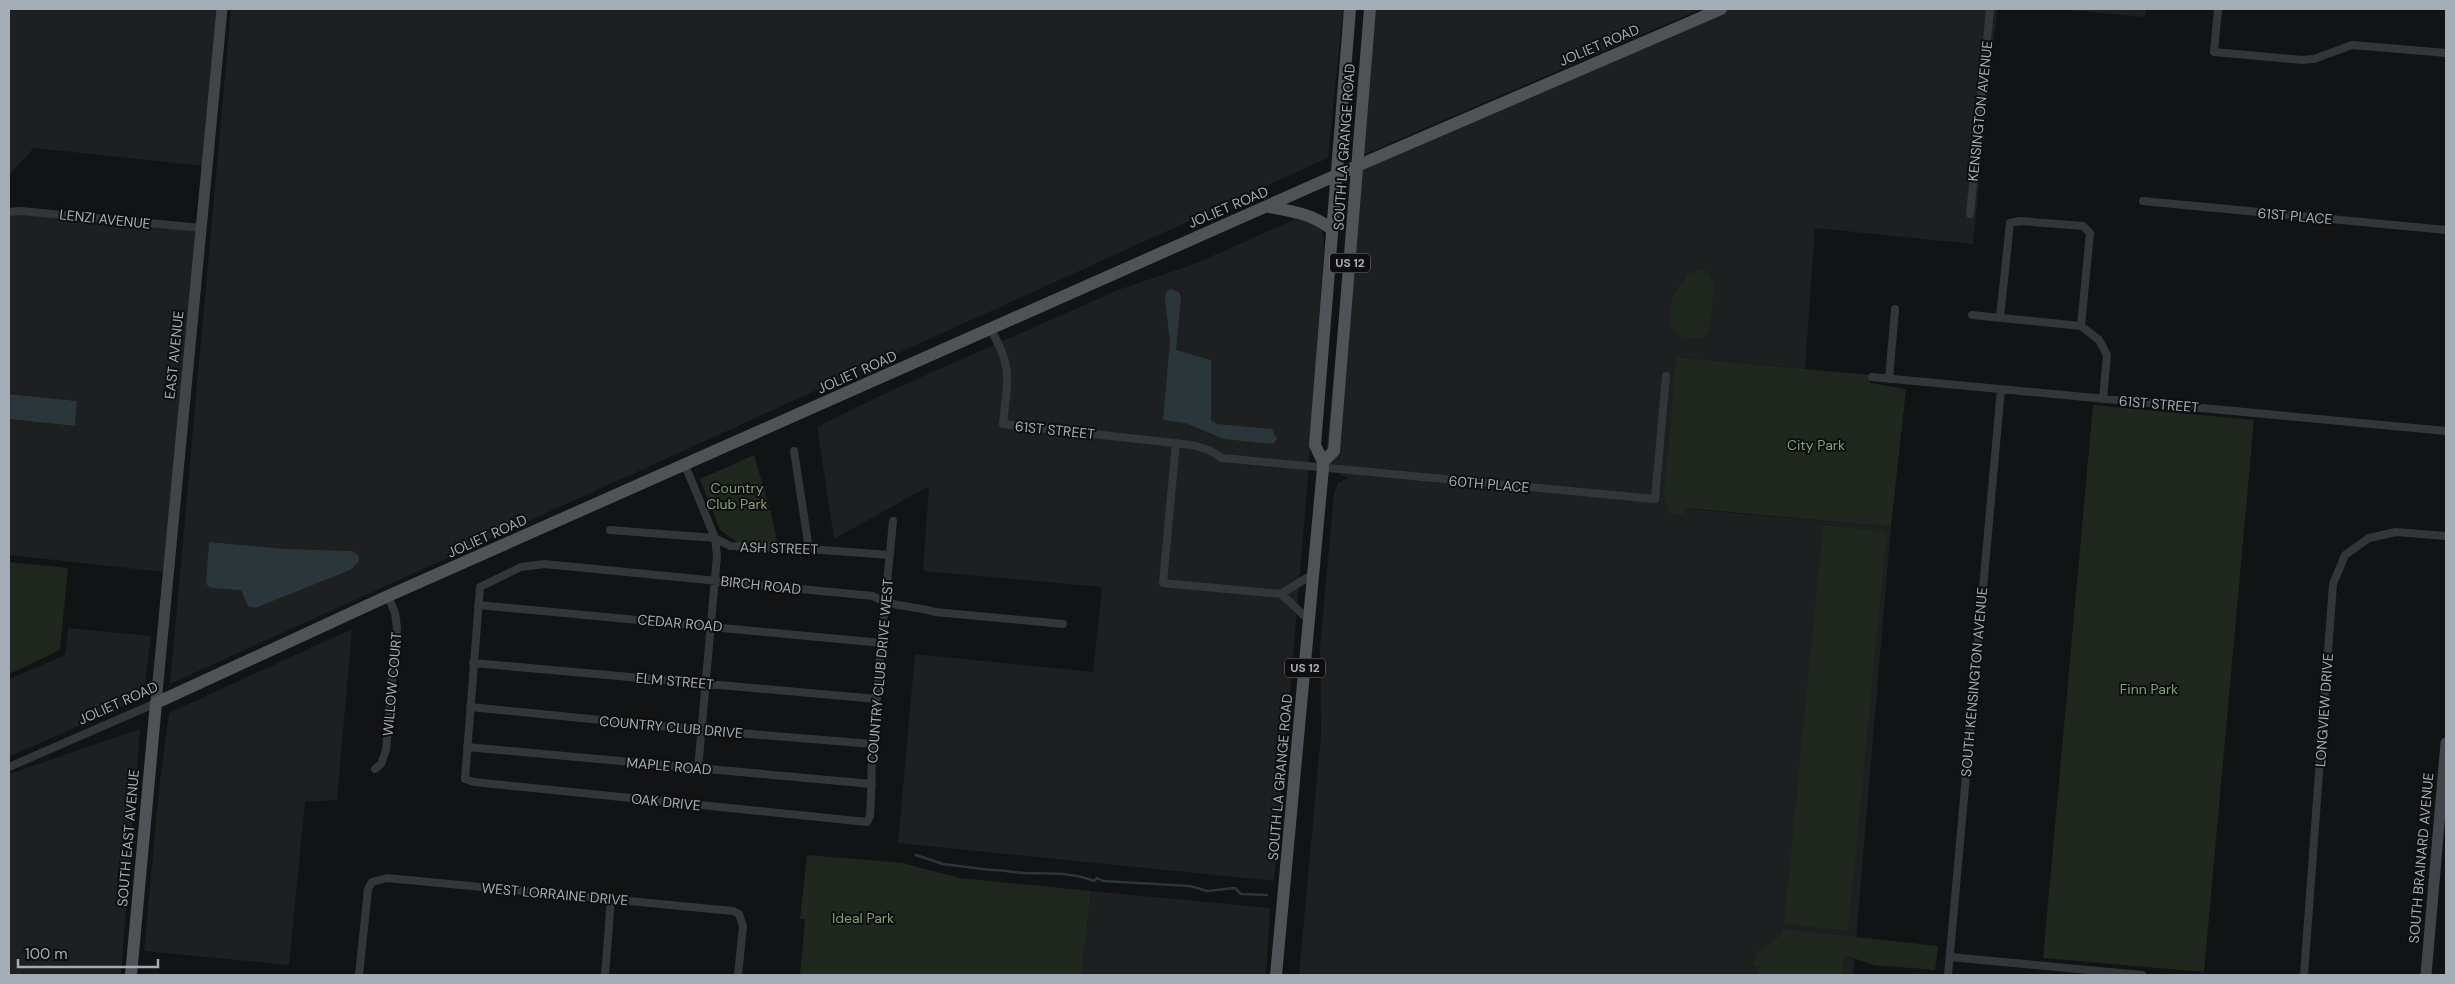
<svg xmlns="http://www.w3.org/2000/svg" width="2455" height="984" font-family="'DM Sans',sans-serif">
	<rect width="100%" height="100%" fill="#121314"/>
	<path fill="#1e1f21" d="M9,9H218L205,166L34,148L9,175Z
		M231,9H1343L1328,158L170,684Z
		M1376,9H1701L1363,155Z
		M1726,9H1997L1973,244L1815,228L1805,369L1676,357L1665,496L1666,507L1891,527L1853,975H1299L1321,734L1320,647L1334,494L1338,483L1348,478L1325,466L1353,171Z
		M2059,9H2146L2145,17Z
		M9,213L200,230L164,572L9,555V419L74,426L77,401L9,394Z
		M1296,219L1312,221L1322,229L1324,244L1307,488L1274,881L898,843L915,654L1093,672L1102,587L923,571L929,486L834,539L817,427L890,391L1118,290L1194,264Z
		M68,628L151,636L143,697L9,757V679L65,655Z
		M352,629L337,800L305,802L289,965L144,951L159,789L169,713Z
		M140,729L121,975H9V774Z
		M1091,891L1270,908L1266,975H1082Z"/>
	<path fill="#1f271f" d="M1700,270L1707,271L1714,285L1709,333L1701,339C1683,338 1668,337 1671,315C1671,308 1671,301 1674,295C1678,287 1684,285 1686,275Z
		M1676,357L1870,375V383L1906,389L1891,527L1685,508L1684,515L1670,513L1666,507L1664,494Z
		M2093,405L2254,420L2204,972L2043,958Z
		M754,455L771,513L778,546L740,544L720,530L700,479Z
		M1823,525L1887,532L1848,930L1784,924Z
		M9,562L68,568L60,650L9,674Z
		M807,855L902,863L960,878L1091,891L1082,975H800L805,919H800Z
		M1783,929L1938,946L1935,970L1874,965L1844,955L1842,975H1759V967L1753,966L1756,952L1779,937Z"/>
	<path fill="#2b363a" d="M1170,289L1179,292L1181,297L1176,350L1211,360V420L1217,424L1272,429L1277,439L1273,444L1224,439L1185,423L1163,420L1170,342L1165,299L1166,293Z
		M9,394L77,401L75,426L9,419Z
		M209,542L284,549L352,551L359,556V562L350,570L255,608L248,606L241,590L211,588L206,584Z"/>
	<g fill="none" stroke-linecap="round" stroke-linejoin="round">
		<path stroke="#2b363a" stroke-width="2.5" d="M916,855L943,864L990,870C1002,869 1013,873 1025,873C1049,874 1074,872 1094,881L1097,878L1103,881L1190,886L1207,891L1235,888L1241,894L1267,895"/>
		<path stroke="#333639" stroke-width="8" d="M2218,9L2214,52L2302,60L2314,59L2352,45L2446,53
			M2143,201L2446,230
			M9,212L21,211L202,228
			M1970,214L1990,9
			M1972,315L2081,326L2099,340L2107,355L2103,399
			M2000,317L2010,223L2020,221L2083,226L2090,233L2081,326
			M990,329C1014,367 1007,382 1003,424L1192,445L1209,450L1222,458L1655,499L1666,376
			M1872,377L2446,431
			M1889,379L1895,309
			M1176,443L1163,583L1281,594L1313,574
			M794,451L809,549
			M685,465L715,538L717,556L698,769
			M893,521C886,595 878,669 873,743C871,767 872,791 870,816L867,822L474,782L465,779L480,587L521,567L544,564L873,596C891,608 914,605 935,612L1063,624
			M610,530L715,538L730,546L809,549L890,555
			M1281,594L1309,620
			M478,605L882,643
			M473,663L877,699
			M470,707L701,730L873,744
			M467,747L872,784
			M9,767L156,703
			M375,769L381,764L386,750L397,628L395,613L388,596
			M1950,957L2142,975
			M359,975L368,889L372,882L387,878L733,911L739,914L743,926L738,975
			M605,975L611,899
			M1948,975L2001,389
			M2304,975L2333,584L2345,555L2369,538L2396,532L2446,536"/>
		<path stroke="#414549" stroke-width="11" d="M156,703L222,9
			M2426,975L2446,743"/>
		<path stroke="#4f5358" stroke-width="12" d="M1269,207C1291,211 1313,214 1331,229
			M1323,462L1334,451L1370,9
			M131,975L156,703L388,596L1357,166L1721,9
			M1276,975L1323,468V462L1315,445L1350,9"/>
	</g>
	<g text-anchor="middle" dominant-baseline="central" stroke-width="4" stroke-linejoin="round" paint-order="stroke">
		<g fill="#0e0e0f" stroke="#777d83" stroke-width="1">
			<rect x="1330" y="253.5" width="40" height="19" rx="4"/>
			<rect x="1285" y="658.5" width="40" height="19" rx="4"/>
		</g>
		<g font-size="12" font-weight="bold" fill="#a4adb5">
			<text x="1350" y="263">US 12</text>
			<text x="1305" y="668">US 12</text>
		</g>
		<g font-size="14" fill="#a4adb5" stroke="#0e0e0f">
			<text transform="translate(1599 45) rotate(-23)">JOLIET ROAD</text>
			<text transform="translate(1980 111) rotate(-84)">KENSINGTON AVENUE</text>
			<text transform="translate(1344 147) rotate(-86)">SOUTH LA GRANGE ROAD</text>
			<text transform="translate(1228 207) rotate(-23)">JOLIET ROAD</text>
			<text transform="translate(2295 216) rotate(5)">61ST PLACE</text>
			<text transform="translate(105 219) rotate(6)">LENZI AVENUE</text>
			<text transform="translate(174 355) rotate(-84)">EAST AVENUE</text>
			<text transform="translate(857 372) rotate(-24)">JOLIET ROAD</text>
			<text transform="translate(2159 404) rotate(5)">61ST STREET</text>
			<text transform="translate(1055 430) rotate(6)">61ST STREET</text>
			<text transform="translate(1489 484) rotate(5)">60TH PLACE</text>
			<text transform="translate(487 536) rotate(-24)">JOLIET ROAD</text>
			<text transform="translate(779 548) rotate(2)">ASH STREET</text>
			<text transform="translate(761 585) rotate(6)">BIRCH ROAD</text>
			<text transform="translate(680 623) rotate(5)">CEDAR ROAD</text>
			<text transform="translate(880 671) rotate(-85)">COUNTRY CLUB DRIVE WEST</text>
			<text transform="translate(675 681) rotate(5)">ELM STREET</text>
			<text transform="translate(1974 682) rotate(-85)">SOUTH KENSINGTON AVENUE</text>
			<text transform="translate(392 684) rotate(-85)">WILLOW COURT</text>
			<text transform="translate(118 703) rotate(-24)">JOLIET ROAD</text>
			<text transform="translate(2324 710) rotate(-86)">LONGVIEW DRIVE</text>
			<text transform="translate(671 727) rotate(5)">COUNTRY CLUB DRIVE</text>
			<text transform="translate(669 766) rotate(5)">MAPLE ROAD</text>
			<text transform="translate(1280 777) rotate(-85)">SOUTH LA GRANGE ROAD</text>
			<text transform="translate(666 802) rotate(6)">OAK DRIVE</text>
			<text transform="translate(128 838) rotate(-85)">SOUTH EAST AVENUE</text>
			<text transform="translate(2421 858) rotate(-85)">SOUTH BRAINARD AVENUE</text>
			<text transform="translate(555 894) rotate(5)">WEST LORRAINE DRIVE</text>
		</g>
		<g font-size="14" fill="#80a07a" stroke="#0e0e0f">
			<text x="1816" y="445">City Park</text>
			<text x="737" y="488">Country<tspan x="737" dy="16">Club Park</tspan></text>
			<text x="2149" y="689">Finn Park</text>
			<text x="863" y="918">Ideal Park</text>
		</g>
	</g>
	<rect width="2455" height="984" fill="none" stroke="#a4adb5" stroke-width="20"/>
	<path d="M18 959v8h140v-8" fill="none" stroke="#a4adb5" stroke-width="2.5"/>
	<text x="25" y="959" font-size="15" fill="#a4adb5" stroke="#0e0e0f" stroke-width="4" paint-order="stroke">100 m</text>
</svg>
